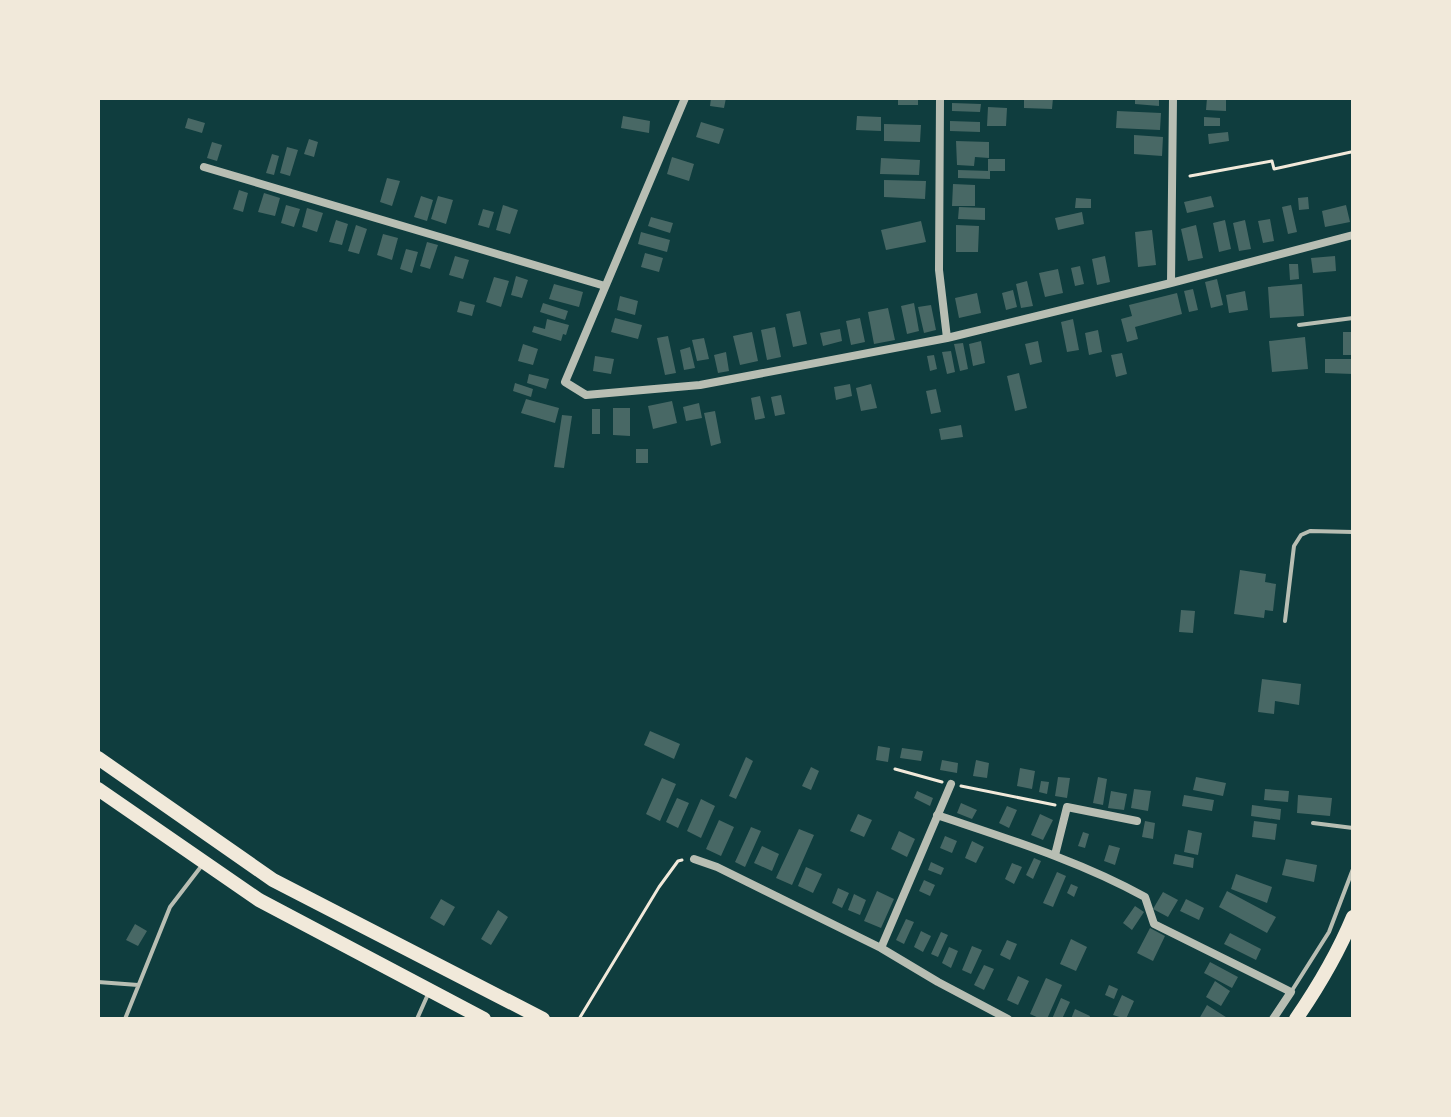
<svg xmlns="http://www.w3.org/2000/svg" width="1451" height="1117" font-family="'Space Grotesk',sans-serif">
	<rect width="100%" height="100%" fill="#0f3d3e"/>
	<path fill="#486865" d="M711,98H726L724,108L710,106Z
		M898,98H918V105H898Z
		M1024,98H1053L1052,109L1024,108Z
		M1135,98H1159V106L1135,104Z
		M1207,98L1226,99V111L1206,110Z
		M952,103L981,104L980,112L952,111Z
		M988,107L1007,108L1006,126H987Z
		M1117,111L1161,113L1160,130L1116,128Z
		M623,116L650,121L649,133L621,128Z
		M857,116L881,117V131L856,130Z
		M1204,117L1220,118V126H1204Z
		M188,118L205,123L202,133L185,128Z
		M950,121L980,122V132L950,131Z
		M701,122L724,129L719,144L696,137Z
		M884,124L921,125L920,142L884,141Z
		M1228,132L1229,141L1209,144L1208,134Z
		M1134,135L1163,137L1162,156L1134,154Z
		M309,139L318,142L314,157L304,154Z
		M956,141L989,142V158L975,157L974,166L957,165Z
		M212,142L222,145L217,161L207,158Z
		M287,147L298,150L290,176L280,173Z
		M272,154L279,156L274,175L266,173Z
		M672,157L694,164L689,181L667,174Z
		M881,158L920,160L919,175L880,174Z
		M988,159H1005V171H988Z
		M958,170L990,171V179L958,178Z
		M387,178L400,181L392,206L380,202Z
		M884,180L926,181L925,199L884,197Z
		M953,184L975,185V206H952Z
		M239,190L248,193L243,212L233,209Z
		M264,193L280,198L275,216L258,212Z
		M421,196L433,200L427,221L414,217Z
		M438,196L453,200L446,224L431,219Z
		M1211,196L1214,207L1187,213L1184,202Z
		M1308,197L1309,209L1299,210L1298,198Z
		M1076,198L1091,199V208H1075Z
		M286,205L300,209L294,227L281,223Z
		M503,205L518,210L510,234L496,230Z
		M1291,205L1297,232L1288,234L1282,207Z
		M1346,205L1350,222L1325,227L1322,211Z
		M959,207L985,208V220L958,219Z
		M307,208L323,213L317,232L302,227Z
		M483,209L494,212L489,228L478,225Z
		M1082,212L1084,224L1058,230L1055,218Z
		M651,217L673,223L670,233L648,226Z
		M1270,219L1274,241L1263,243L1258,221Z
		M336,220L348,224L342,245L329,242Z
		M1225,220L1231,249L1219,252L1213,223Z
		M1245,220L1251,249L1239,251L1233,223Z
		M921,221L926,242L886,250L881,230Z
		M356,225L367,229L359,254L348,251Z
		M956,225L979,226L978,252H956Z
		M1196,225L1203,258L1188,261L1181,229Z
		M1152,230L1156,265L1138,267L1135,232Z
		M641,232L670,240L667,252L638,244Z
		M383,234L398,238L392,260L377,255Z
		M427,242L438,245L430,269L420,266Z
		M406,249L418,252L412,273L400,269Z
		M645,253L663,258L659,272L641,267Z
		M455,256L469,260L463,279L449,275Z
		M1105,256L1110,282L1097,285L1092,259Z
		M1335,256L1336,271L1313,273L1311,258Z
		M1289,264H1298L1299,279L1290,280Z
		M1080,266L1084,284L1075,286L1071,268Z
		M1058,269L1063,293L1045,297L1039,273Z
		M516,276L528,280L522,298L511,295Z
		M494,277L509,281L501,307L486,302Z
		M1217,279L1223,305L1211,308L1205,282Z
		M1027,281L1033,306L1021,308L1016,284Z
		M554,284L583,292L579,307L549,299Z
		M1302,284L1304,316L1270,318L1268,287Z
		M1193,289L1198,310L1189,312L1184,291Z
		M1013,290L1017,307L1006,310L1002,293Z
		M1245,291L1248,310L1229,313L1226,295Z
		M977,293L981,313L959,318L955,298Z
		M1177,293L1182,314L1135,327L1138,339L1127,342L1121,319L1132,316L1129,305Z
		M620,296L638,301L635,315L617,310Z
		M460,301L475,305L472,316L457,312Z
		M543,303L568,311L565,320L540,312Z
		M914,303L919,331L907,334L901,306Z
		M931,305L936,330L924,333L918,307Z
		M888,308L895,340L874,344L868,312Z
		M800,311L807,344L793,347L786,314Z
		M615,318L642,325L638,339L611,332Z
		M860,318L865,342L851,345L846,321Z
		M547,319L569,325L566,335L563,334L561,341L532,332L534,326L545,329Z
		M1073,319L1079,350L1067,352L1061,322Z
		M775,327L781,357L767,360L761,330Z
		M840,329L842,341L823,346L820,333Z
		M1098,330L1102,352L1089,355L1085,333Z
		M752,332L758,361L740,365L733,336Z
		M1343,332H1353V355H1343Z
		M668,336L676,373L665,375L657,338Z
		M1305,337L1308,369L1272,372L1269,341Z
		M704,338L709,359L697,361L692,340Z
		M981,341L985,363L973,366L969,344Z
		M1038,341L1042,362L1030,365L1025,344Z
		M963,343L968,369L960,371L954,344Z
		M523,344L538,349L533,365L518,361Z
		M690,347L695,368L684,370L680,350Z
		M951,351L955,372L947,374L942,352Z
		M726,352L729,371L718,373L714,355Z
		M1122,353L1127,374L1116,377L1111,355Z
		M934,355L937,369L930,371L927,356Z
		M595,356L614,359L611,374L593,371Z
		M1325,359H1353V374L1325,373Z
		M1019,373L1027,408L1015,411L1007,376Z
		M529,374L549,379L546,389L527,383Z
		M515,383L533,389L531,397L513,391Z
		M850,384L852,396L836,400L834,387Z
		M871,384L877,408L861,411L856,388Z
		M936,389L941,412L931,414L926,391Z
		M781,395L785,414L775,416L771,397Z
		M760,396L765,418L755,420L751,398Z
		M526,399L559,408L555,423L521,413Z
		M672,401L677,423L653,429L648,406Z
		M699,403L702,418L686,421L683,407Z
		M613,408H630V436L613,435Z
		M592,409H600V434H592Z
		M715,411L721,443L711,446L704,413Z
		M562,415L572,416L564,468L554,467Z
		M961,425L963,437L941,440L939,429Z
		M636,449H648V463H636Z
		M1240,570L1266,574L1265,582L1276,584L1273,611L1265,610L1264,618L1234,614Z
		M1181,610L1195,611L1193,633L1179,632Z
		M1262,679L1301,684L1299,705L1275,701L1274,714L1258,712Z
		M650,731L680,744L674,759L644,745Z
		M878,746L890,748L888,762L876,760Z
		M902,748L923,751L921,761L900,758Z
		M746,757L753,761L736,799L729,796Z
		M942,760L958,763L957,773L940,770Z
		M976,760L989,763L987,778L973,776Z
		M811,767L819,771L811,790L802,786Z
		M1020,768L1035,771L1032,789L1017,786Z
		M1058,777L1070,778L1067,798L1055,796Z
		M1098,777L1107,779L1103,805L1093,803Z
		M1196,777L1226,783L1223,796L1193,790Z
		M662,778L676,784L660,821L646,814Z
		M1041,781L1049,782L1047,794L1039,792Z
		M1134,789L1151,791L1148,811L1131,808Z
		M1265,789L1289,791L1288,802L1264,800Z
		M917,791L933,798L930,806L914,798Z
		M1111,791L1127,794L1124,810L1108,808Z
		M1184,795L1214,800L1212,811L1182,806Z
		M1298,795L1332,798L1330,816L1297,813Z
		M677,798L689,803L678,828L666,822Z
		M701,799L715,806L701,838L687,831Z
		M961,803L977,810L972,819L957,813Z
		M1252,805L1281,809L1280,820L1251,816Z
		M1007,806L1017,810L1009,828L999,823Z
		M858,814L872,820L864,837L850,831Z
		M1040,814L1053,820L1043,840L1031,835Z
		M719,820L734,827L721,856L706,849Z
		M1145,821L1155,823L1153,839L1142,837Z
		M1254,821L1277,824L1275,840L1252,837Z
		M751,827L761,831L745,867L735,862Z
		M799,829L814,835L792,885L776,878Z
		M1188,830L1202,833L1198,855L1184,852Z
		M899,831L915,839L907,857L891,849Z
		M1083,832L1089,834L1085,848L1078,846Z
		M945,836L957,841L952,853L940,848Z
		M972,841L984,847L976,863L965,858Z
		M1109,845L1120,848L1115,865L1104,861Z
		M762,846L779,854L772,871L754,863Z
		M1175,854L1194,858L1193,868L1173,864Z
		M1034,858L1041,861L1033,879L1026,875Z
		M1286,859L1317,865L1314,882L1282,875Z
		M931,862L944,868L941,875L928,870Z
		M1012,863L1022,867L1014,884L1005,879Z
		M806,867L822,874L813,893L798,886Z
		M1057,872L1066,876L1053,907L1043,903Z
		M1236,874L1272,887L1267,903L1231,889Z
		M924,880L935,885L930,896L919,891Z
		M1071,884L1078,887L1074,897L1067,893Z
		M838,888L849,893L842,908L832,903Z
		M877,891L894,899L881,928L864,921Z
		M1227,891L1276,917L1267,933L1219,907Z
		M1163,892L1178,900L1168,917L1153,909Z
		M854,894L866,900L860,915L848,910Z
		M441,899L455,907L444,926L430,918Z
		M1186,899L1204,908L1199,920L1180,911Z
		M1135,906L1144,912L1132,930L1123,923Z
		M498,910L508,917L491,945L481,939Z
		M906,919L914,922L904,944L896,940Z
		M135,924L147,931L138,946L126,940Z
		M1150,928L1165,936L1153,961L1137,953Z
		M921,931L931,936L923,952L914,947Z
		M941,932L948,935L938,957L931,954Z
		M1230,933L1261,949L1256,960L1224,944Z
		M1071,939L1087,947L1076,971L1060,964Z
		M1007,940L1017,944L1010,960L1000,955Z
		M972,946L982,950L971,974L962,970Z
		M949,947L958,951L951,968L942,963Z
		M1210,962L1238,977L1232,988L1204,973Z
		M984,965L994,969L984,990L974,985Z
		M1018,976L1029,981L1018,1005L1007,1000Z
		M1046,978L1062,985L1047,1019H1041L1030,1014Z
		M1215,981L1230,991L1221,1006L1206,997Z
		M1109,985L1118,989L1114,999L1105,995Z
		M1122,995L1134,1001L1126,1019L1113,1015Z
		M1061,998L1070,1002L1062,1019H1052Z
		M1207,1005L1229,1019H1199Z
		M1075,1009L1090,1016L1089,1019H1071Z"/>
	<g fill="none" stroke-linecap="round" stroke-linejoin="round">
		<path stroke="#f1e9da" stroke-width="3" d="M1190,176L1272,161L1274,169L1351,152
			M895,769L942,782
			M961,786L1055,805
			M579,1019L659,887L678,861L682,860"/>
		<path stroke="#b8beb3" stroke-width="4" d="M1299,325L1353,318
			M1285,621L1294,546L1301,535L1310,531L1353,532
			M1313,823L1353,828
			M98,982L138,985
			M1291,992L1329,932L1353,869
			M125,1019L170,907L203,864
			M417,1019L429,992"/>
		<path stroke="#b8beb3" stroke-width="8" d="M685,98L565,382L586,395L700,385L947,338L1171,283L1353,235
			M940,98L939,270L947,338
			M204,167L605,286
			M1171,283L1173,98
			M937,815C1008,839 1080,861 1145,897L1154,924L1291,992L1273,1019
			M1055,855L1067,807L1137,821
			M694,859L717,867L881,948L938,982L1008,1019
			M881,948L951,784"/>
		<path stroke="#f1e9da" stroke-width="14" d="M1296,1019C1318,987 1338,953 1353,917"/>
		<path stroke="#f1e9da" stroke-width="14" d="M98,758L273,880L543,1019
			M98,789L259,900L484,1019"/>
	</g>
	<rect width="1451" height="1117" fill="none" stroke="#f1e9da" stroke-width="200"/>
</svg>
